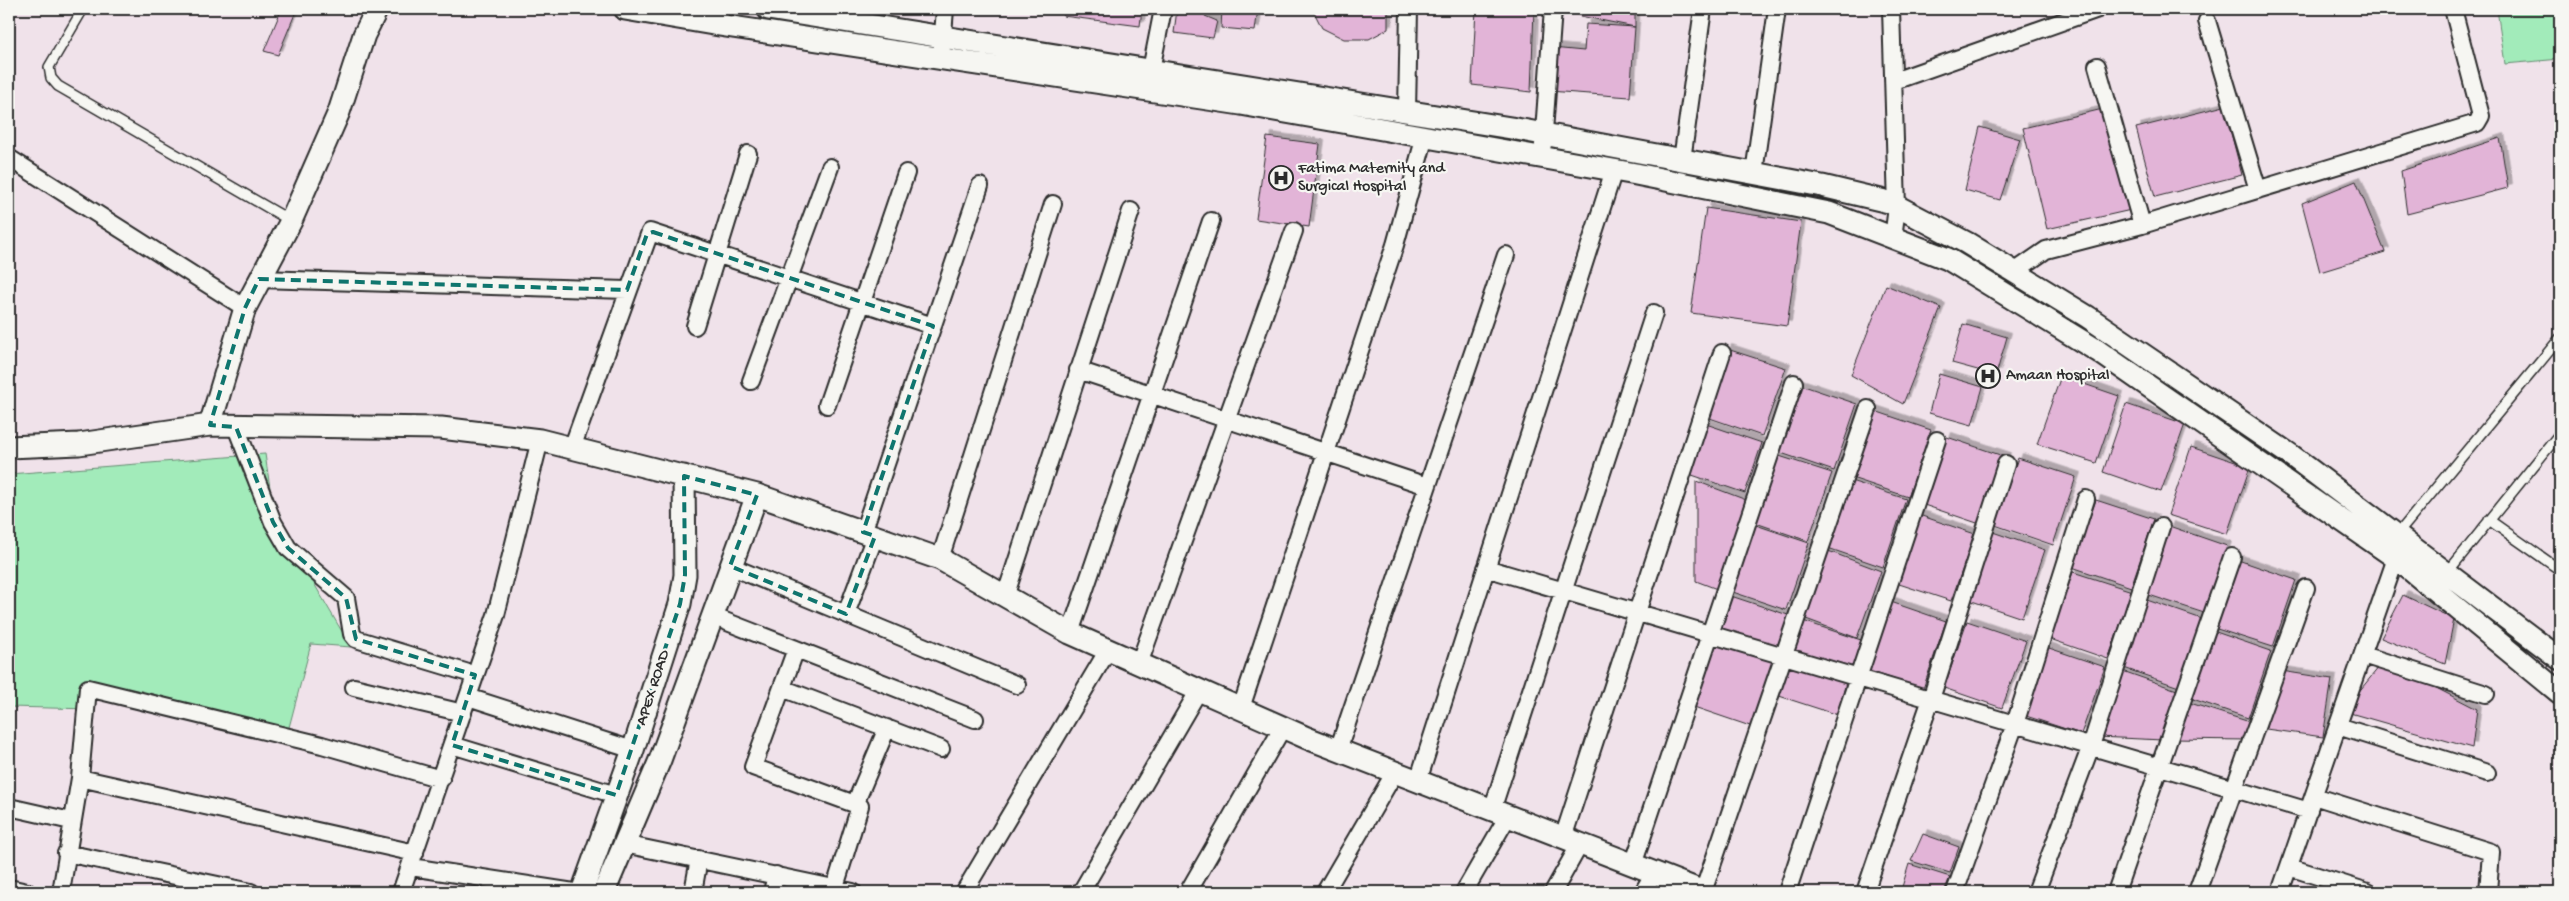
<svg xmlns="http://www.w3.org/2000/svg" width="2569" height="901" font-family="'Gochi Hand',sans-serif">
	<defs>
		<filter id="shadow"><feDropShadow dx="4.5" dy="-4.5" stdDeviation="0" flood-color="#0004"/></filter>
	</defs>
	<rect width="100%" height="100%" fill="#f0e2ea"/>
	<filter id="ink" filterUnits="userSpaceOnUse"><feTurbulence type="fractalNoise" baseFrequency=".02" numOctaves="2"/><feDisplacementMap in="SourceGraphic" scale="10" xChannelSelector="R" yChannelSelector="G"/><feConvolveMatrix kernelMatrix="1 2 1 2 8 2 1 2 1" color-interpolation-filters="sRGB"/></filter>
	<g filter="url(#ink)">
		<path fill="#a2ebba" stroke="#668b72" d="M2497,9H2560V59L2505,64Z
			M265,454L274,515L351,647L311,644L287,735L100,693L91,709L9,707V474Z"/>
		<path fill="#e2b4d7" stroke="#2b2b2b" filter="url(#shadow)" d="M270,9H297L278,55L264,51L280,13Z
			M1064,9H1142L1140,26L1063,16Z
			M1177,9H1206L1205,16L1217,21L1213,38L1174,33Z
			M1222,9H1258L1255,31L1221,28Z
			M1316,9H1388V29L1369,39H1344L1322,28L1315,14Z
			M1476,9H1534L1531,92L1472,85Z
			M1581,9H1635V27L1580,16Z
			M1586,24L1635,27L1630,97L1549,91L1552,48L1584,51Z
			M2224,106L2242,175L2155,197L2136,128Z
			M2107,108L2131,210L2047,229L2023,128Z
			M1980,127L2020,139L2000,200L1965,190Z
			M1267,137L1320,144L1309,227L1256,219Z
			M2500,138L2508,188L2407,214L2401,171Z
			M2356,181L2385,252L2320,272L2302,203Z
			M1706,208L1801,222L1787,326L1691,313Z
			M1886,285L1941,308L1903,404L1851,375Z
			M1963,324L2007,337L1996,375L1952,363Z
			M1727,349L1786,368L1762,436L1704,416Z
			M1939,374L1983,387L1972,425L1929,413Z
			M2061,376L2119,396L2096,463L2037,444Z
			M1798,384L1857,404L1834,471L1775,451Z
			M2126,404L2185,424L2161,492L2103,472Z
			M1872,410L1931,430L1908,497L1849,477Z
			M1706,424L1762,443L1745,493L1689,474Z
			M1947,437L2006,457L1983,525L1924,505Z
			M2191,447L2250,467L2227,534L2168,515Z
			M1773,454L1832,473L1808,541L1750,521Z
			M2018,458L2076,477L2053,545L1995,525Z
			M1848,480L1906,499L1883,567L1825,547Z
			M1696,481L1749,501L1717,589L1696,581Z
			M2096,500L2154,519L2131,587L2072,567Z
			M1916,514L1975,534L1951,601L1893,582Z
			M1750,523L1809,543L1786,610L1727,590Z
			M2169,526L2227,546L2204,613L2146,594Z
			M1987,530L2045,550L2022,618L1963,598Z
			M1823,549L1881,571L1857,638L1798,616Z
			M2238,560L2296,580L2273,647L2214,628Z
			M2073,572L2132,591L2108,659L2050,639Z
			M1728,595L1788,615L1780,648L1717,628Z
			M2403,595L2454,619L2445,664L2381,638Z
			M2144,599L2202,619L2179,687L2121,667Z
			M1888,601L1946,621L1923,689L1864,669Z
			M1800,620L1861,640L1851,673L1790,654Z
			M1967,621L2026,641L2002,708L1944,688Z
			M2213,631L2271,651L2248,718L2190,698Z
			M1717,639L1776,659L1753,727L1694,707Z
			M2046,647L2105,667L2081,734L2023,715Z
			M2384,661L2477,709L2472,748L2343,711Z
			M1787,662L1846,682L1838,715L1776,695Z
			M2120,670L2177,690L2163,740L2097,737Z
			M2275,670L2332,679L2323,737L2266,729Z
			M2187,702L2253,723L2248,740L2173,739Z
			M1923,834L1959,847L1950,873L1911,861Z
			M1909,864L1950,877L1944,892H1923L1902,887Z"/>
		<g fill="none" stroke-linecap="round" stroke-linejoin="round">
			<defs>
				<path id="service" d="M83,9L49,67L51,78L58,86L291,221
					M2489,520L2560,570
					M2397,535L2560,338
					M2447,573L2560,433"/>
				<path id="minor" d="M1891,9L1897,207L1893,238
					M2207,21L2258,190
					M719,25L720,9
					M942,47L945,9
					M2097,66L2142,225
					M1149,80L1163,9
					M1894,81L2098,9
					M1407,111L1409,9
					M1543,145L1553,9
					M9,158L245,308
					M1682,160L1703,9
					M1754,173L1777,9
					M2014,272L2046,250L2142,225L2477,123L2481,116L2453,9
					M259,279L627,290
					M695,326L748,154
					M1078,370L1427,486
					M751,381L830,167
					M827,405L906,173
					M236,427L273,522L288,548L346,598L352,634L356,639L475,675
					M572,448L650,232L933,326
					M863,532L980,186
					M940,559L1053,204
					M730,566L1017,685
					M1486,568L2309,811
					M1005,597L1131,211
					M846,614L875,536
					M712,616L975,719
					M1070,633L1211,221
					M796,649L753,767L860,806L835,887
					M2363,655L2486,694
					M1139,664L1294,231
					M354,687L463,713
					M782,688L941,749
					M468,697L633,750
					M1241,708L1395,245L1425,136
					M2338,726L2487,773
					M452,745L616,795
					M1338,750L1506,255
					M80,778L415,853
					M1418,781L1614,170
					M2314,796L2491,852L2488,892
					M855,804L887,728
					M9,807L71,821
					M1492,810L1654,313
					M1563,838L1722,353
					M624,844L853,892
					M66,853L251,892
					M1633,865L1794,383
					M411,867L574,892
					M2289,867L2368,892
					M9,888L27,892
					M61,892L80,778L88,688L322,745L441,779
					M401,892L496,615L540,440
					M693,892L699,859
					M772,892L776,875
					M964,892L1108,650
					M1081,892L1199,690
					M1188,892L1283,727
					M1325,892L1395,772
					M1464,892L1508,816
					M1553,892L1580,844
					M1643,892L1654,873
					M1703,892L1868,409
					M1787,892L1937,440
					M1865,892L1931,699L2006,464
					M1955,892L2015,724L2086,499
					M2036,892L2091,746L2161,527
					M2116,892L2232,557
					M2197,892L2306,588
					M2280,892L2396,558"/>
				<path id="tertiary" d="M625,9L719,25L1241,104L1636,174L1829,213L1948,259L2098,351L2396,558L2560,693
					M768,9L1511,128L1822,186L1889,202L1967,243L2088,317L2292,456L2560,659
					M210,425L245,308L291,221L339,112L364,35L377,9
					M9,447L79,444L210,425L441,428L540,440L757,495L940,559L1070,633L1307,738L1704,892
					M582,892L633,750L680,604L685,575L684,476
					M604,892L660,760L757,495"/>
			</defs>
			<use href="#service" stroke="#2b2b2b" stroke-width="12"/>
			<use href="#minor" stroke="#2b2b2b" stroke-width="20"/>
			<use href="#tertiary" stroke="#2b2b2b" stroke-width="25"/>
			<use href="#service" stroke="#f6f6f2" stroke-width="9"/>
			<use href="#minor" stroke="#f6f6f2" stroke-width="16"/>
			<use href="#tertiary" stroke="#f6f6f2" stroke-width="21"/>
		</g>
	</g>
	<path fill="none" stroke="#0f766e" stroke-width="4" stroke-dasharray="10 6" stroke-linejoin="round" d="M653,232L933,326L863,532L875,536L846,614L730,566L757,495L684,476L685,575L680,604L616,795L452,745L475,675L356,639L346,598L288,548L273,522L236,427L210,425L245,308L259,279L627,290L647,234Z"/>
	<defs>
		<symbol id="hospital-ring" viewBox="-11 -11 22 22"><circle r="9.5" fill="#f6f6f2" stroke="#2b2b2b" stroke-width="1.5"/><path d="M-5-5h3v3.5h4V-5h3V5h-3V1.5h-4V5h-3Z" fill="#2b2b2b"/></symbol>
	</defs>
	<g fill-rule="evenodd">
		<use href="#hospital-ring" x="1267" y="164" width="28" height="28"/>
		<use href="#hospital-ring" x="1974" y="362" width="28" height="28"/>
	</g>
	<g text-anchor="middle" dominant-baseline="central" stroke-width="4.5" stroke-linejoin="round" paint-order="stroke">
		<g font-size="16" fill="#2b2b2b" stroke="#f6f6f2" text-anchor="start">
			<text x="1298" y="169">Fatima Maternity and<tspan x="1298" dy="18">Surgical Hospital</tspan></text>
			<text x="2006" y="376">Amaan Hospital</text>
		</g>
		<g font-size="16" fill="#2b2b2b" stroke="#f6f6f2">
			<text transform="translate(654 688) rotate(-72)">APEX ROAD</text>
		</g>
	</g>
	<rect width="2569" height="901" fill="none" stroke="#f6f6f2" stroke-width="30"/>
	<rect x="15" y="15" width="2539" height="871" fill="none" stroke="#2b2b2b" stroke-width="2" filter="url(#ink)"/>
</svg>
